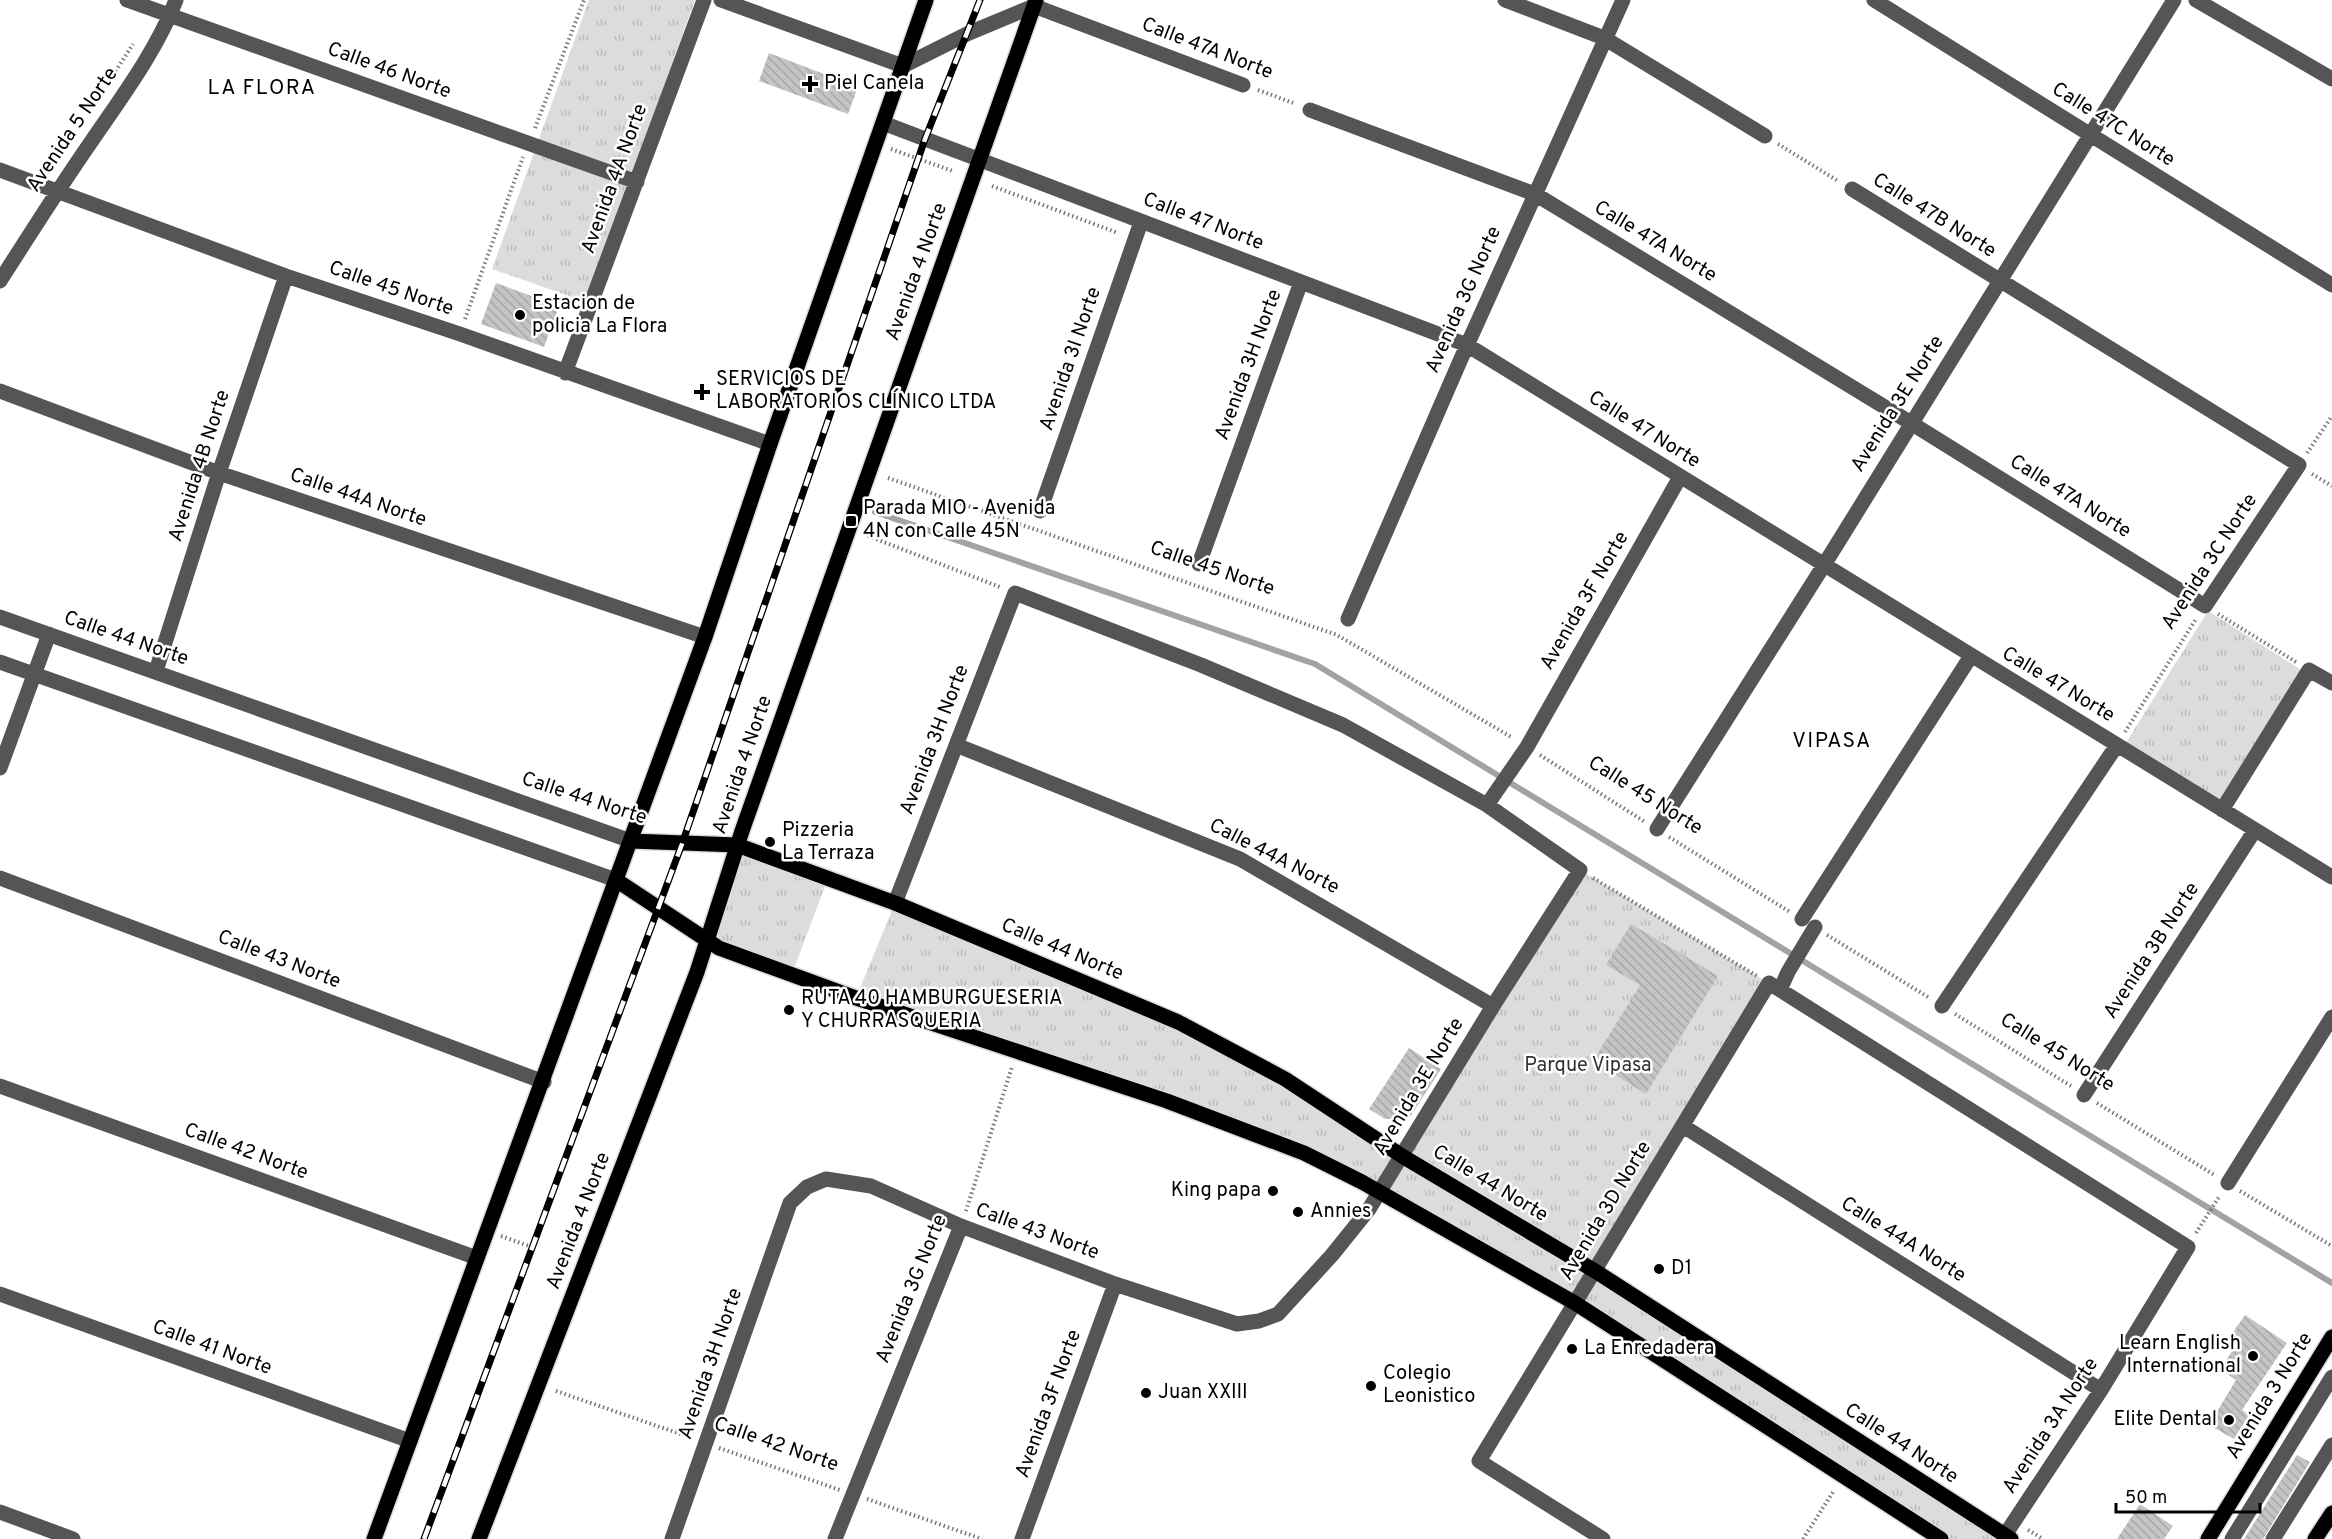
<svg xmlns="http://www.w3.org/2000/svg" width="2332" height="1539" font-family="Overpass,sans-serif">
	<defs>
		<pattern id="grass-tufts" width="24" height="20" patternUnits="userSpaceOnUse" patternTransform="scale(1.5)"><rect width="24" height="20" fill="#dcdcdc"/><path d="M3 7l-1-3M5 7V3M7 7l1-3M15 17l-1-3M17 17v-4M19 17l1-3" fill="none" stroke="#bbb"/></pattern>
		<pattern id="building-back-hatch" width="6" height="6" patternUnits="userSpaceOnUse" patternTransform="scale(1.5)"><rect width="6" height="6" fill="#c4c4c4"/><path d="M-1 5l2 2M0 0l6 6M5-1l2 2" fill="none" stroke="#a7a7a7"/></pattern>
	</defs>
	<rect width="100%" height="100%" fill="#fff"/>
	<path fill="url(#grass-tufts)" d="M589,0H695L586,302L492,269Z
		M2208,611L2303,671L2220,805L2124,746Z
		M737,845L828,878L792,974L708,941Z
		M1580,870L1769,983L1595,1271L2011,1539H1941L1575,1303L1304,1153L856,998L895,903L1178,1022L1402,1156Z"/>
	<g fill="none" stroke-linecap="round" stroke-linejoin="round">
		<path stroke="#a3a3a3" stroke-width="6" d="M875,512L1315,664L2332,1283"/>
	</g>
	<path fill="url(#building-back-hatch)" d="M769,53L858,87L848,114L759,81Z
		M496,283L559,306L544,347L481,324Z
		M1631,924L1718,976L1646,1094L1593,1061L1640,985L1606,965Z
		M1409,1048L1441,1069L1410,1117L1403,1119H1385L1369,1109Z
		M2245,1315L2287,1343L2242,1410L2249,1415L2234,1439L2209,1425L2236,1380L2220,1369L2237,1344L2229,1338Z
		M2297,1455L2310,1462L2263,1539H2244Z
		M2140,1504L2173,1526L2164,1539H2117Z"/>
	<g fill="none" stroke-linecap="round" stroke-linejoin="round">
		<defs>
			<path id="major" d="M631,841L737,845L895,903L1178,1022L1285,1079L1402,1156L1595,1271L2011,1539
				M616,880L719,948L856,998L1167,1101L1304,1153L1362,1182L1575,1303L1941,1539
				M374,1539L705,637L770,444L926,0
				M479,1539L697,972L742,831L1036,0
				M2208,1539L2332,1337
				M2315,1539L2332,1513"/>
		</defs>
		<use href="#major" stroke="#dbdbdb" stroke-width="18"/>
		<path stroke="#777" stroke-width="4" stroke-dasharray="1.5 3" stroke-linecap="butt" d="M1258,90L1296,104
			M101,94L133,44
			M535,128L584,0
			M1778,144L1838,181
			M891,149L953,171
			M992,186L1118,233
			M465,319L523,157
			M2307,453L2332,416
			M2312,474L2332,486
			M888,478L1337,635L1513,738
			M868,536L1000,587
			M2218,614L2296,662
			M2125,732L2196,619
			M1540,755L1645,822
			M1669,837L1790,912
			M1593,878L1757,976
			M1827,935L1928,997
			M1955,1014L2071,1086
			M2097,1103L2216,1176
			M2240,1191L2332,1246
			M966,1211L1012,1067
			M2196,1233L2219,1197
			M501,1236L532,1247
			M556,1391L692,1438
			M719,1448L840,1490
			M867,1499L982,1539
			M2028,1530L2043,1539
			M1803,1539L1833,1492"/>
		<path stroke="#555" stroke-width="15" d="M127,0L637,182
			M721,0L903,66L969,33L1034,6L1243,85
			M1505,0L1604,38L1765,136
			M1874,0L2332,285
			M2196,0L2332,79
			M1310,110L1535,194L1911,423L2205,606L2299,465L1852,189
			M883,123L1467,345L2332,877
			M0,170L286,276L460,334L770,444
			M0,281C30,234 59,188 91,142C121,98 157,50 176,0
			M565,373L704,0
			M0,391L219,473L705,637
			M1040,511L1141,222
			M1199,564L1301,282
			M0,617L631,841
			M1348,619L1460,361L1623,0
			M0,662L616,880
			M156,671L219,473L286,276
			M956,745L1240,859L1493,1006
			M0,768L49,634
			M1487,805L1527,747L1680,477
			M2222,810L2309,670L2332,683
			M1657,829L1824,565L2174,0
			M0,878L544,1082
			M1802,919L1971,656
			M1780,990L1788,972L1815,927
			M1942,1006L2117,745
			M0,1086L477,1258
			M2084,1095L2255,830
			M1683,1126L2101,1390
			M2228,1183L2332,1017
			M0,1294L410,1441
			M0,1512L73,1539
			M672,1539L790,1203L807,1187L826,1179L871,1186L961,1226L1115,1284L1237,1324L1259,1321L1278,1314L1332,1255L1369,1209L1493,1006L1580,870L1487,805L1343,725L1201,665L1015,593L895,903
			M835,1539L961,1226
			M1022,1539L1115,1284
			M1603,1539L1479,1461L1769,983L2188,1247L2101,1390L2005,1535
			M2232,1539L2332,1377
			M2273,1539L2332,1445"/>
		<use href="#major" stroke="#000" stroke-width="15"/>
		<defs>
			<path id="rail" d="M424,1539L682,844L925,139L980,0"/>
		</defs>
		<use href="#rail" stroke="#000" stroke-width="7"/>
		<use href="#rail" stroke="#fff" stroke-width="4.5" stroke-dasharray="14" stroke-linecap="butt"/>
	</g>
	<g fill="#000" stroke="#fff" stroke-width="2">
		<path d="M807 75h6v6h6v6h-6v6h-6v-6h-6v-6h6z"/>
		<circle cx="520" cy="315" r="6"/>
		<path d="M699 383h6v6h6v6h-6v6h-6v-6h-6v-6h6z"/>
		<rect x="845" y="515" width="12" height="12" rx="3"/>
		<circle cx="770" cy="842" r="6"/>
		<circle cx="789" cy="1010" r="6"/>
		<circle cx="1273" cy="1191" r="6"/>
		<circle cx="1298" cy="1212" r="6"/>
		<circle cx="1659" cy="1269" r="6"/>
		<circle cx="1572" cy="1349" r="6"/>
		<circle cx="2253" cy="1356" r="6"/>
		<circle cx="1371" cy="1386" r="6"/>
		<circle cx="1146" cy="1393" r="6"/>
		<circle cx="2229" cy="1420" r="6"/>
	</g>
	<g text-anchor="middle" dominant-baseline="central" stroke-width="5" stroke-linejoin="round" paint-order="stroke">
		<g font-size="20" fill="#000" stroke="#fff">
			<text transform="translate(1207 49) rotate(21)">Calle 47A Norte</text>
			<text transform="translate(389 71) rotate(20)">Calle 46 Norte</text>
			<text transform="translate(2113 125) rotate(32)">Calle 47C Norte</text>
			<text transform="translate(73 130) rotate(-56)">Avenida 5 Norte</text>
			<text transform="translate(615 179) rotate(-70)">Avenida 4A Norte</text>
			<text transform="translate(1934 216) rotate(32)">Calle 47B Norte</text>
			<text transform="translate(1203 222) rotate(21)">Calle 47 Norte</text>
			<text transform="translate(1655 242) rotate(31)">Calle 47A Norte</text>
			<text transform="translate(917 272) rotate(-70)">Avenida 4 Norte</text>
			<text transform="translate(391 289) rotate(19)">Calle 45 Norte</text>
			<text transform="translate(1464 300) rotate(-66)">Avenida 3G Norte</text>
			<text transform="translate(1071 359) rotate(-71)">Avenida 3I Norte</text>
			<text transform="translate(1249 365) rotate(-70)">Avenida 3H Norte</text>
			<text transform="translate(1898 404) rotate(-58)">Avenida 3E Norte</text>
			<text transform="translate(1644 430) rotate(32)">Calle 47 Norte</text>
			<text transform="translate(200 466) rotate(-72)">Avenida 4B Norte</text>
			<text transform="translate(2070 497) rotate(32)">Calle 47A Norte</text>
			<text transform="translate(358 498) rotate(19)">Calle 44A Norte</text>
			<text transform="translate(2210 562) rotate(-57)">Avenida 3C Norte</text>
			<text transform="translate(1212 569) rotate(19)">Calle 45 Norte</text>
			<text transform="translate(1585 601) rotate(-60)">Avenida 3F Norte</text>
			<text transform="translate(126 639) rotate(19)">Calle 44 Norte</text>
			<text transform="translate(2058 685) rotate(31)">Calle 47 Norte</text>
			<text transform="translate(935 740) rotate(-69)">Avenida 3H Norte</text>
			<text transform="translate(743 765) rotate(-71)">Avenida 4 Norte</text>
			<text transform="translate(1645 796) rotate(32)">Calle 45 Norte</text>
			<text transform="translate(584 799) rotate(18)">Calle 44 Norte</text>
			<text transform="translate(1274 857) rotate(27)">Calle 44A Norte</text>
			<text transform="translate(1062 950) rotate(23)">Calle 44 Norte</text>
			<text transform="translate(2152 951) rotate(-57)">Avenida 3B Norte</text>
			<text transform="translate(279 960) rotate(21)">Calle 43 Norte</text>
			<text transform="translate(2057 1053) rotate(32)">Calle 45 Norte</text>
			<text transform="translate(1419 1087) rotate(-59)">Avenida 3E Norte</text>
			<text transform="translate(246 1152) rotate(20)">Calle 42 Norte</text>
			<text transform="translate(1490 1184) rotate(31)">Calle 44 Norte</text>
			<text transform="translate(1606 1211) rotate(-59)">Avenida 3D Norte</text>
			<text transform="translate(579 1221) rotate(-69)">Avenida 4 Norte</text>
			<text transform="translate(1037 1232) rotate(20)">Calle 43 Norte</text>
			<text transform="translate(1903 1240) rotate(32)">Calle 44A Norte</text>
			<text transform="translate(912 1289) rotate(-68)">Avenida 3G Norte</text>
			<text transform="translate(212 1348) rotate(20)">Calle 41 Norte</text>
			<text transform="translate(711 1364) rotate(-71)">Avenida 3H Norte</text>
			<text transform="translate(2270 1396) rotate(-58)">Avenida 3 Norte</text>
			<text transform="translate(1049 1404) rotate(-70)">Avenida 3F Norte</text>
			<text transform="translate(2051 1426) rotate(-57)">Avenida 3A Norte</text>
			<text transform="translate(1901 1444) rotate(33)">Calle 44 Norte</text>
			<text transform="translate(776 1445) rotate(19)">Calle 42 Norte</text>
		</g>
		<g font-size="20" fill="#000" stroke="#fff" text-anchor="start">
			<text x="824" y="84">Piel Canela</text>
			<text x="532" y="304">Estacion de<tspan x="532" dy="23">policia La Flora</tspan></text>
			<text x="716" y="380">SERVICIOS DE<tspan x="716" dy="23">LABORATORIOS CLÍNICO LTDA</tspan></text>
			<text x="863" y="509">Parada MIO - Avenida<tspan x="863" dy="23">4N con Calle 45N</tspan></text>
			<text x="782" y="831">Pizzeria<tspan x="782" dy="23">La Terraza</tspan></text>
			<text x="801" y="999">RUTA 40 HAMBURGUESERIA<tspan x="801" dy="23">Y CHURRASQUERIA</tspan></text>
			<text x="1261" y="1191" text-anchor="end">King papa</text>
			<text x="1310" y="1212">Annies</text>
			<text x="1671" y="1269">D1</text>
			<text x="2241" y="1344" text-anchor="end">Learn English<tspan x="2241" dy="23">International</tspan></text>
			<text x="1584" y="1349">La Enredadera</text>
			<text x="1383" y="1374">Colegio<tspan x="1383" dy="23">Leonistico</tspan></text>
			<text x="1158" y="1393">Juan XXIII</text>
			<text x="2217" y="1420" text-anchor="end">Elite Dental</text>
		</g>
		<g font-size="20" fill="#333" stroke="#fff">
			<text x="1588" y="1066">Parque Vipasa</text>
		</g>
		<g font-size="21" letter-spacing="1.5" fill="#000" stroke="#fff">
			<text x="262" y="88">LA FLORA</text>
			<text x="1832" y="741">VIPASA</text>
		</g>
	</g>
	<path d="M2116 1503v9h144v-9" fill="none" stroke="#000000" stroke-width="3"/>
	<text x="2125" y="1503" font-size="18" fill="#000000" stroke="#ffffff" stroke-width="4.5" paint-order="stroke">50 m</text>
</svg>
